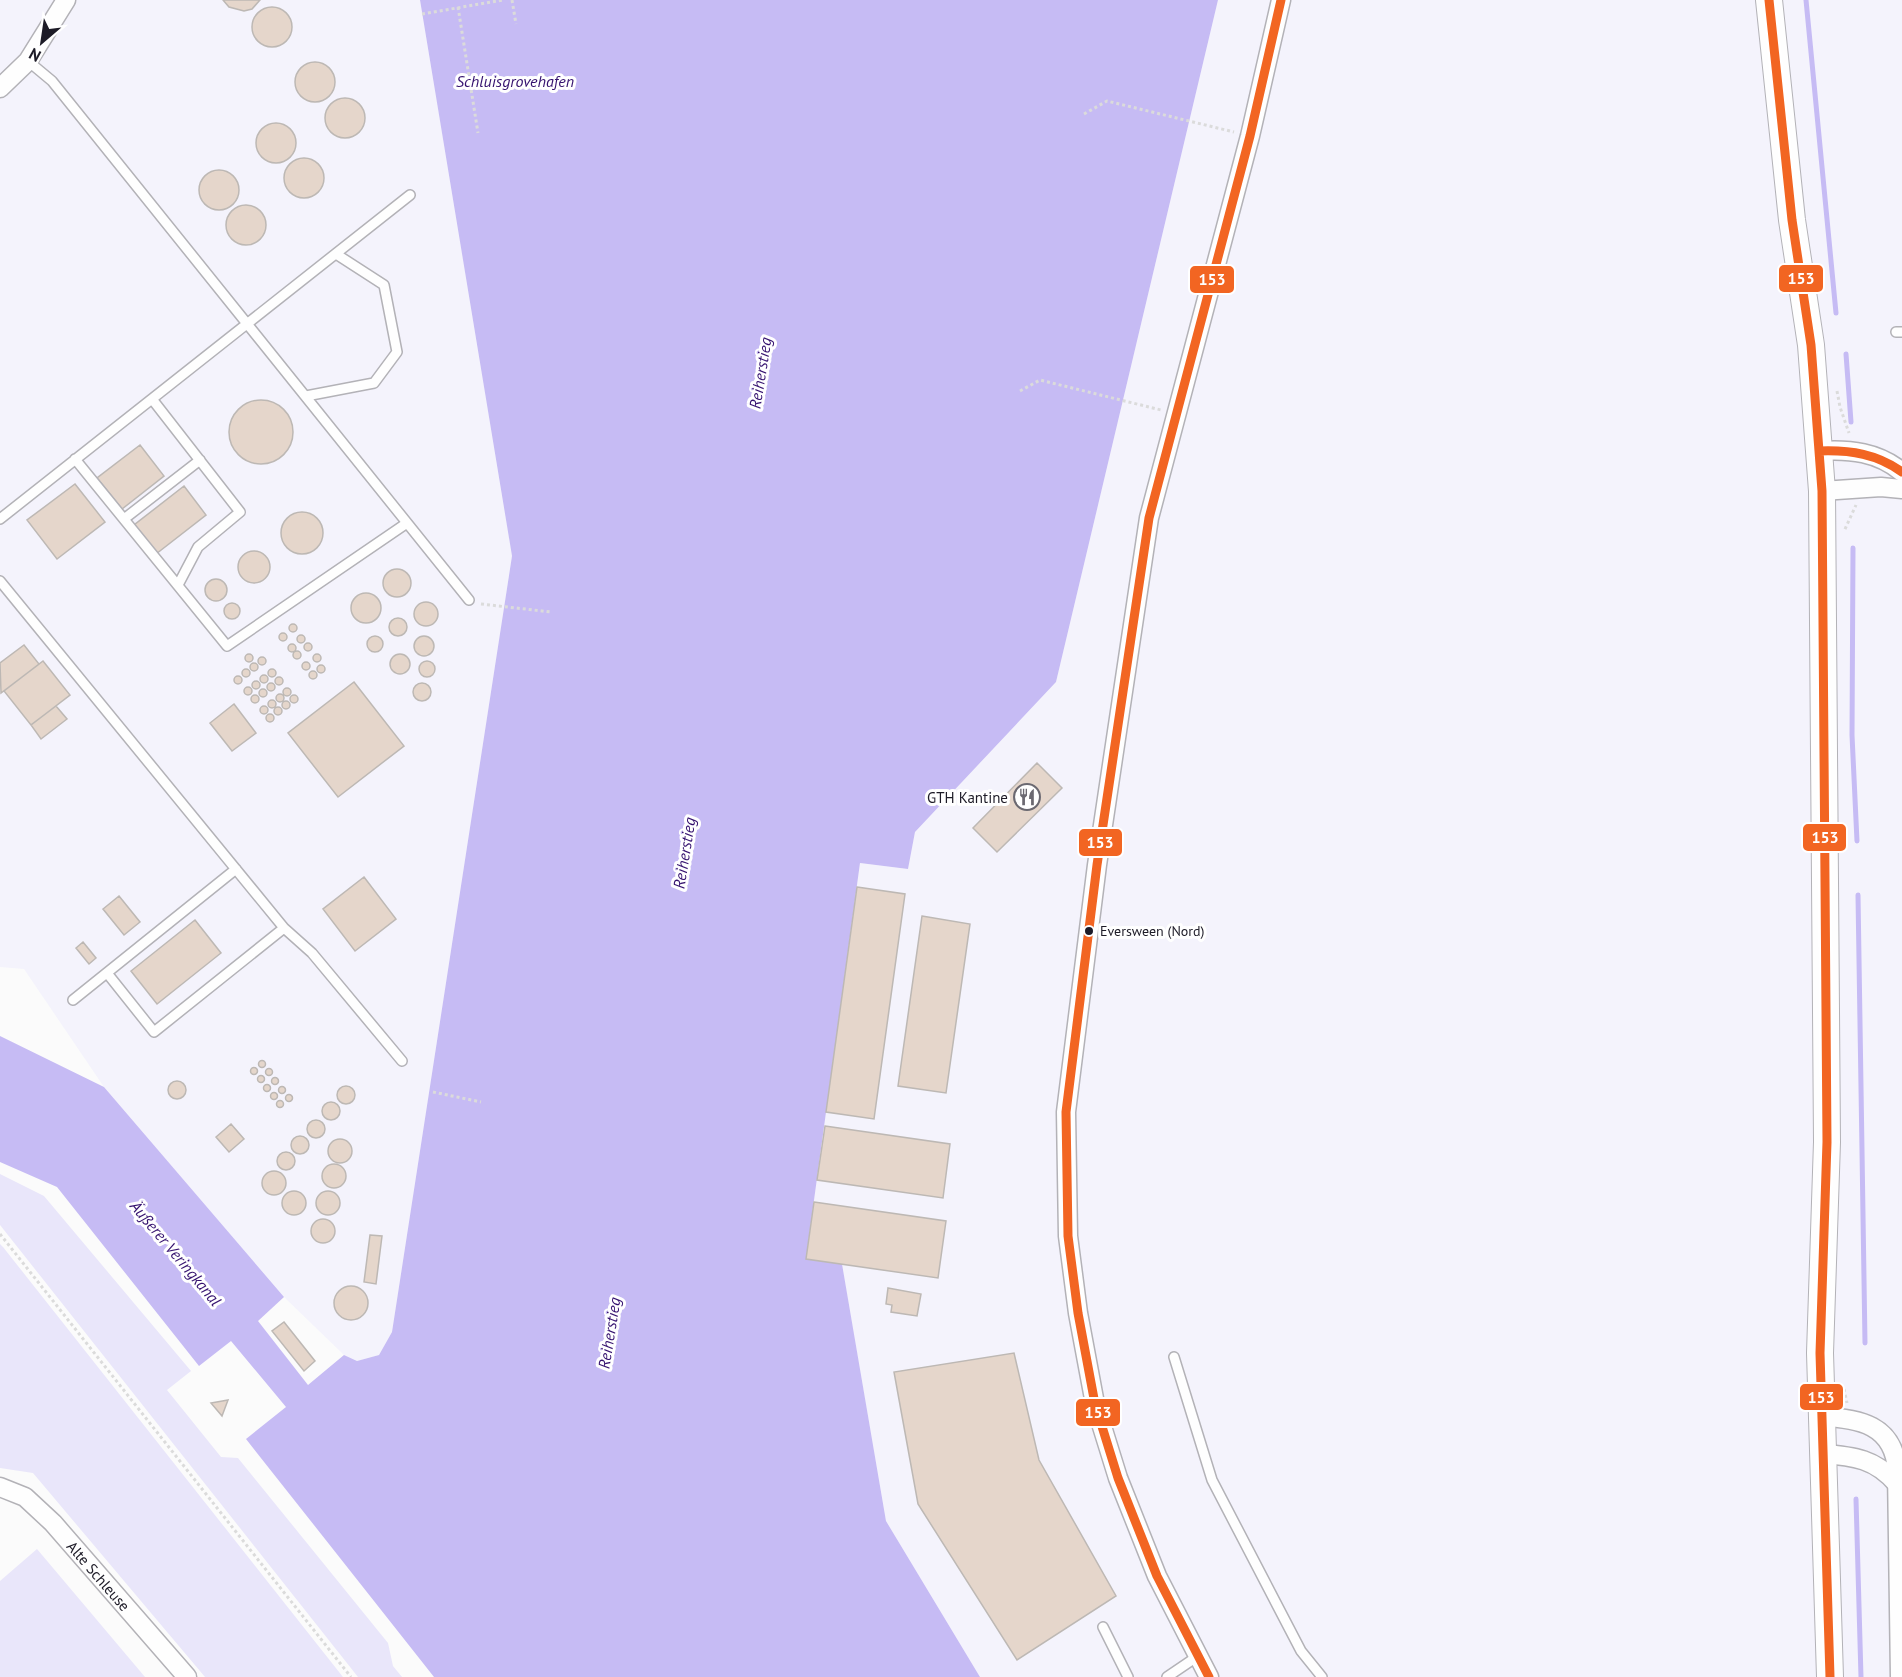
<svg xmlns="http://www.w3.org/2000/svg" width="1902" height="1677" font-family="'PT Sans',sans-serif">
	<rect width="100%" height="100%" fill="#fbfbfb"/>
	<path fill="#f4f3fc" d="M0,0H420L512,556L392,1332L379,1355L357,1361L344,1355L284,1297L104,1087L24,969L0,967Z
		M1218,0H1902V1677H980L886,1521L842,1265L806,1259L860,863L908,869L915,832L1056,682Z"/>
	<path fill="#e9e6fa" d="M0,1174L44,1196L191,1371L167,1390L221,1457L238,1458L388,1643L393,1666L402,1677H358L0,1225Z
		M0,1244L3,1247L343,1677H205L33,1473L0,1468Z
		M37,1549L145,1677H0V1581Z"/>
	<path fill="#c6bbf4" d="M420,0H1218L1056,682L915,832L908,869L860,863L806,1259L842,1264L886,1521L980,1677H434L246,1439L286,1407L231,1341L199,1366L57,1187L0,1162V1036L104,1087L284,1297L258,1321L308,1385L344,1355L357,1361L379,1355L392,1332L512,556Z"/>
	<g fill="none" stroke-linecap="round" stroke-linejoin="round">
		<path stroke="#c6bbf4" stroke-width="5" d="M1806,0L1836,313
			M1846,354L1851,422
			M1853,548L1852,735L1857,841
			M1858,895L1865,1343
			M1856,1499L1861,1677"/>
	</g>
	<path fill="#e5d6cb" stroke="#bdb8b4" stroke-width="1.5" d="M223,0H260L252,9L244,11L229,7Z
		M252 27a20 20 0 1 1 40 0a20 20 0 1 1-40 0Z
		M295 82a20 20 0 1 1 40 0a20 20 0 1 1-40 0Z
		M325 118a20 20 0 1 1 40 0a20 20 0 1 1-40 0Z
		M256 143a20 20 0 1 1 40 0a20 20 0 1 1-40 0Z
		M284 178a20 20 0 1 1 40 0a20 20 0 1 1-40 0Z
		M199 190a20 20 0 1 1 40 0a20 20 0 1 1-40 0Z
		M226 225a20 20 0 1 1 40 0a20 20 0 1 1-40 0Z
		M229 432a32 32 0 1 1 64 0a32 32 0 1 1-64 0Z
		M140,445L164,476L122,509L97,478Z
		M75,484L105,522L57,559L27,520Z
		M184,486L206,515L156,554L134,525Z
		M281 533a21 21 0 1 1 42 0a21 21 0 1 1-42 0Z
		M238 567a16 16 0 1 1 32 0a16 16 0 1 1-32 0Z
		M383 583a14 14 0 1 1 28 0a14 14 0 1 1-28 0Z
		M205 590a11 11 0 1 1 22 0a11 11 0 1 1-22 0Z
		M351 608a15 15 0 1 1 30 0a15 15 0 1 1-30 0Z
		M414 614a12 12 0 1 1 24 0a12 12 0 1 1-24 0Z
		M224 611a8 8 0 1 1 16 0a8 8 0 1 1-16 0Z
		M389 627a9 9 0 1 1 18 0a9 9 0 1 1-18 0Z
		M289 628a4 4 0 1 1 8 0a4 4 0 1 1-8 0Z
		M279 637a4 4 0 1 1 8 0a4 4 0 1 1-8 0Z
		M297 639a4 4 0 1 1 8 0a4 4 0 1 1-8 0Z
		M367 644a8 8 0 1 1 16 0a8 8 0 1 1-16 0Z
		M414 646a10 10 0 1 1 20 0a10 10 0 1 1-20 0Z
		M304 647a4 4 0 1 1 8 0a4 4 0 1 1-8 0Z
		M288 648a4 4 0 1 1 8 0a4 4 0 1 1-8 0Z
		M24,645L39,664L1,693L0,663Z
		M293 655a4 4 0 1 1 8 0a4 4 0 1 1-8 0Z
		M245 658a4 4 0 1 1 8 0a4 4 0 1 1-8 0Z
		M313 658a4 4 0 1 1 8 0a4 4 0 1 1-8 0Z
		M390 664a10 10 0 1 1 20 0a10 10 0 1 1-20 0Z
		M258 661a4 4 0 1 1 8 0a4 4 0 1 1-8 0Z
		M419 669a8 8 0 1 1 16 0a8 8 0 1 1-16 0Z
		M43,661L70,695L31,725L4,691Z
		M302 666a4 4 0 1 1 8 0a4 4 0 1 1-8 0Z
		M250 667a4 4 0 1 1 8 0a4 4 0 1 1-8 0Z
		M317 669a4 4 0 1 1 8 0a4 4 0 1 1-8 0Z
		M268 673a4 4 0 1 1 8 0a4 4 0 1 1-8 0Z
		M242 673a4 4 0 1 1 8 0a4 4 0 1 1-8 0Z
		M309 675a4 4 0 1 1 8 0a4 4 0 1 1-8 0Z
		M260 679a4 4 0 1 1 8 0a4 4 0 1 1-8 0Z
		M234 680a4 4 0 1 1 8 0a4 4 0 1 1-8 0Z
		M275 681a4 4 0 1 1 8 0a4 4 0 1 1-8 0Z
		M252 685a4 4 0 1 1 8 0a4 4 0 1 1-8 0Z
		M354,682L404,746L338,797L288,733Z
		M413 692a9 9 0 1 1 18 0a9 9 0 1 1-18 0Z
		M267 687a4 4 0 1 1 8 0a4 4 0 1 1-8 0Z
		M244 691a4 4 0 1 1 8 0a4 4 0 1 1-8 0Z
		M283 692a4 4 0 1 1 8 0a4 4 0 1 1-8 0Z
		M259 693a4 4 0 1 1 8 0a4 4 0 1 1-8 0Z
		M276 698a4 4 0 1 1 8 0a4 4 0 1 1-8 0Z
		M251 699a4 4 0 1 1 8 0a4 4 0 1 1-8 0Z
		M290 699a4 4 0 1 1 8 0a4 4 0 1 1-8 0Z
		M268 704a4 4 0 1 1 8 0a4 4 0 1 1-8 0Z
		M282 705a4 4 0 1 1 8 0a4 4 0 1 1-8 0Z
		M234,704L256,733L232,751L210,723Z
		M56,706L67,719L41,739L31,725Z
		M260 710a4 4 0 1 1 8 0a4 4 0 1 1-8 0Z
		M274 711a4 4 0 1 1 8 0a4 4 0 1 1-8 0Z
		M266 718a4 4 0 1 1 8 0a4 4 0 1 1-8 0Z
		M1037,763L1062,788L997,852L973,828Z
		M364,877L396,919L355,951L323,909Z
		M857,887L905,894L874,1119L826,1112Z
		M119,896L140,922L124,935L103,909Z
		M922,916L970,924L946,1093L898,1086Z
		M195,920L221,953L157,1004L131,971Z
		M83,942L96,958L89,964L76,948Z
		M258.5 1064a3.5 3.5 0 1 1 7 0a3.5 3.5 0 1 1-7 0Z
		M250.5 1071a3.5 3.5 0 1 1 7 0a3.5 3.5 0 1 1-7 0Z
		M265.5 1072a3.5 3.5 0 1 1 7 0a3.5 3.5 0 1 1-7 0Z
		M257.5 1079a3.5 3.5 0 1 1 7 0a3.5 3.5 0 1 1-7 0Z
		M271.5 1081a3.5 3.5 0 1 1 7 0a3.5 3.5 0 1 1-7 0Z
		M168 1090a9 9 0 1 1 18 0a9 9 0 1 1-18 0Z
		M263.5 1088a3.5 3.5 0 1 1 7 0a3.5 3.5 0 1 1-7 0Z
		M337 1095a9 9 0 1 1 18 0a9 9 0 1 1-18 0Z
		M278.5 1090a3.5 3.5 0 1 1 7 0a3.5 3.5 0 1 1-7 0Z
		M270.5 1096a3.5 3.5 0 1 1 7 0a3.5 3.5 0 1 1-7 0Z
		M285.5 1098a3.5 3.5 0 1 1 7 0a3.5 3.5 0 1 1-7 0Z
		M276.5 1104a3.5 3.5 0 1 1 7 0a3.5 3.5 0 1 1-7 0Z
		M322 1111a9 9 0 1 1 18 0a9 9 0 1 1-18 0Z
		M307 1129a9 9 0 1 1 18 0a9 9 0 1 1-18 0Z
		M231,1124L244,1139L229,1152L216,1137Z
		M825,1126L950,1144L943,1198L817,1180Z
		M291 1145a9 9 0 1 1 18 0a9 9 0 1 1-18 0Z
		M328 1151a12 12 0 1 1 24 0a12 12 0 1 1-24 0Z
		M277 1161a9 9 0 1 1 18 0a9 9 0 1 1-18 0Z
		M322 1176a12 12 0 1 1 24 0a12 12 0 1 1-24 0Z
		M262 1183a12 12 0 1 1 24 0a12 12 0 1 1-24 0Z
		M316 1203a12 12 0 1 1 24 0a12 12 0 1 1-24 0Z
		M282 1203a12 12 0 1 1 24 0a12 12 0 1 1-24 0Z
		M814,1202L946,1221L938,1278L806,1259Z
		M311 1231a12 12 0 1 1 24 0a12 12 0 1 1-24 0Z
		M370,1235L382,1236L376,1284L364,1282Z
		M334 1303a17 17 0 1 1 34 0a17 17 0 1 1-34 0Z
		M888,1288L921,1294L917,1316L891,1312L892,1305L886,1304Z
		M284,1322L315,1361L304,1371L272,1331Z
		M1014,1353L1039,1460L1116,1596L1017,1660L918,1504L894,1372Z
		M228,1400L222,1416L211,1403Z"/>
	<g fill="none" stroke-linecap="round" stroke-linejoin="round">
		<defs>
			<path id="service" d="M28,61L52,81L469,600
				M1896,332H1902
				M306,396L374,383L397,352L384,285L336,254
				M152,399L240,512L198,547L178,585
				M75,459L227,646L407,523
				M0,519L410,195
				M124,519L200,460
				M0,581L284,928L312,953L402,1061
				M107,973L154,1032L284,928
				M73,1000L236,869
				M1174,1357L1212,1480L1301,1651L1322,1677
				M1103,1627L1128,1677
				M1167,1677L1198,1656"/>
			<g id="minor">
				<path d="M0,88L28,61L66,0"/>
				<path d="M1820,451C1850,449 1878,452 1902,472"/>
				<path d="M1822,491L1881,487L1902,489"/>
				<path d="M1821,1417C1859,1418 1894,1425 1897,1470L1900,1677"/>
				<path d="M1822,1454C1854,1456 1876,1459 1897,1484"/>
				<path id="s1" d="M0,1487L25,1497L53,1523L187,1677"/>
				<path d="M1209,1677L1157,1576L1118,1478L1095,1404L1078,1313L1068,1236L1066,1112L1097,865L1149,518L1250,136L1281,0"/>
			</g>
			<path id="secondary" d="M1769,0L1792,220L1811,345L1822,491L1827,1142L1820,1353L1830,1677"/>
		</defs>
		<use href="#service" stroke="#b3b2b7" stroke-width="12"/>
		<use href="#minor" stroke="#b3b2b7" stroke-width="21"/>
		<use href="#secondary" stroke="#b3b2b7" stroke-width="28"/>
		<path stroke="#dbdbdb" stroke-width="3" stroke-dasharray="3 3" stroke-linecap="butt" d="M512,0L516,24
			M458,7L478,133
			M422,14L503,0
			M1084,114L1107,101L1234,132
			M1020,391L1040,380L1161,410
			M1837,391L1840,407L1849,433
			M1845,529L1856,505
			M481,604L551,612
			M433,1092L481,1102
			M0,1234L351,1677
			M1844,1389L1847,1403"/>
		<use href="#service" stroke="#fefefe" stroke-width="9"/>
		<use href="#minor" stroke="#fefefe" stroke-width="18"/>
		<use href="#secondary" stroke="#fefefe" stroke-width="26"/>
		<defs>
			<path id="bus-1" d="M1769,0L1792,220L1811,345L1822,491L1827,1142L1820,1353L1830,1677
				M1820,451C1851,450 1877,454 1902,472
				M1209,1677L1157,1576L1118,1478L1095,1404L1078,1313L1068,1236L1066,1112L1097,865L1149,518L1250,136L1281,0"/>
		</defs>
		<use href="#bus-1" stroke="#fff" stroke-width="14"/>
		<use href="#bus-1" stroke="#f26522" stroke-width="9"/>
	</g>
	<defs>
		<symbol id="restaurant-ring" viewBox="-11 -11 22 22"><circle r="9.5" fill="#fff" stroke="#6b6971" stroke-width="1.5"/><path d="M-5-6h1v4h1v-4h1v4h1v-4h1v5L-1.5 .5V6h-2V.5L-5-1ZM5-6V6H3V1.5H1.5Q1.5-4 5-6Z" fill="#6b6971"/></symbol>
	</defs>
	<g fill-rule="evenodd">
		<use href="#restaurant-ring" x="1012" y="782" width="30" height="30"/>
	</g>
	<circle fill="#1d1b27" stroke="#fff" stroke-width="2" cx="1089" cy="931" r="5"/>
	<g text-anchor="middle" dominant-baseline="central" stroke-width="6" stroke-linejoin="round" paint-order="stroke">
		<g font-size="14" fill="#1d1b27" stroke="#fff" text-anchor="start">
			<text x="1100" y="931">Eversween (Nord)</text>
		</g>
		<g font-size="15" fill="#1d1b27" stroke="#fff" text-anchor="end">
			<text x="1008" y="797">GTH Kantine</text>
		</g>
		<g font-size="15" fill="#1d1b27" stroke="#fff">
			<text stroke="none"><textPath href="#s1" startOffset="135">Alte Schleuse</textPath></text>
		</g>
		<g font-size="16" font-style="italic" fill="#35126f" stroke="#fff">
			<text x="515" y="81">Schluisgrovehafen</text>
			<text transform="translate(760 373) rotate(-81)">Reiherstieg</text>
			<text transform="translate(684 853) rotate(-81)">Reiherstieg</text>
			<text transform="translate(176 1253) rotate(50)">Äußerer Veringkanal</text>
			<text transform="translate(609 1333) rotate(-81)">Reiherstieg</text>
		</g>
	</g>
	<g stroke="#fff" stroke-width="2">
		<rect x="1778" y="264" width="46" height="29" rx="6" fill="#f26522"/>
		<rect x="1189" y="265" width="46" height="29" rx="6" fill="#f26522"/>
		<rect x="1802" y="823" width="45" height="29" rx="6" fill="#f26522"/>
		<rect x="1078" y="828" width="45" height="29" rx="6" fill="#f26522"/>
		<rect x="1799" y="1383" width="45" height="28" rx="6" fill="#f26522"/>
		<rect x="1075" y="1398" width="46" height="29" rx="6" fill="#f26522"/>
	</g>
	<g font-size="16" text-anchor="middle" font-weight="bold" fill="#fff">
		<text x="1801" y="284">153</text>
		<text x="1212" y="285">153</text>
		<text x="1825" y="843">153</text>
		<text x="1100" y="848">153</text>
		<text x="1821" y="1403">153</text>
		<text x="1098" y="1418">153</text>
	</g>
	<g transform="translate(42 42) rotate(209)" stroke="#ffffff" stroke-width="4.5" paint-order="stroke">
	<path d="M0-4.5L10 22L0 15L-10 22Z" fill="#1d1b27"/>
	<text y="-9" font-size="16" font-weight="bold" text-anchor="middle" fill="#1d1b27">N</text>
	</g>
</svg>
